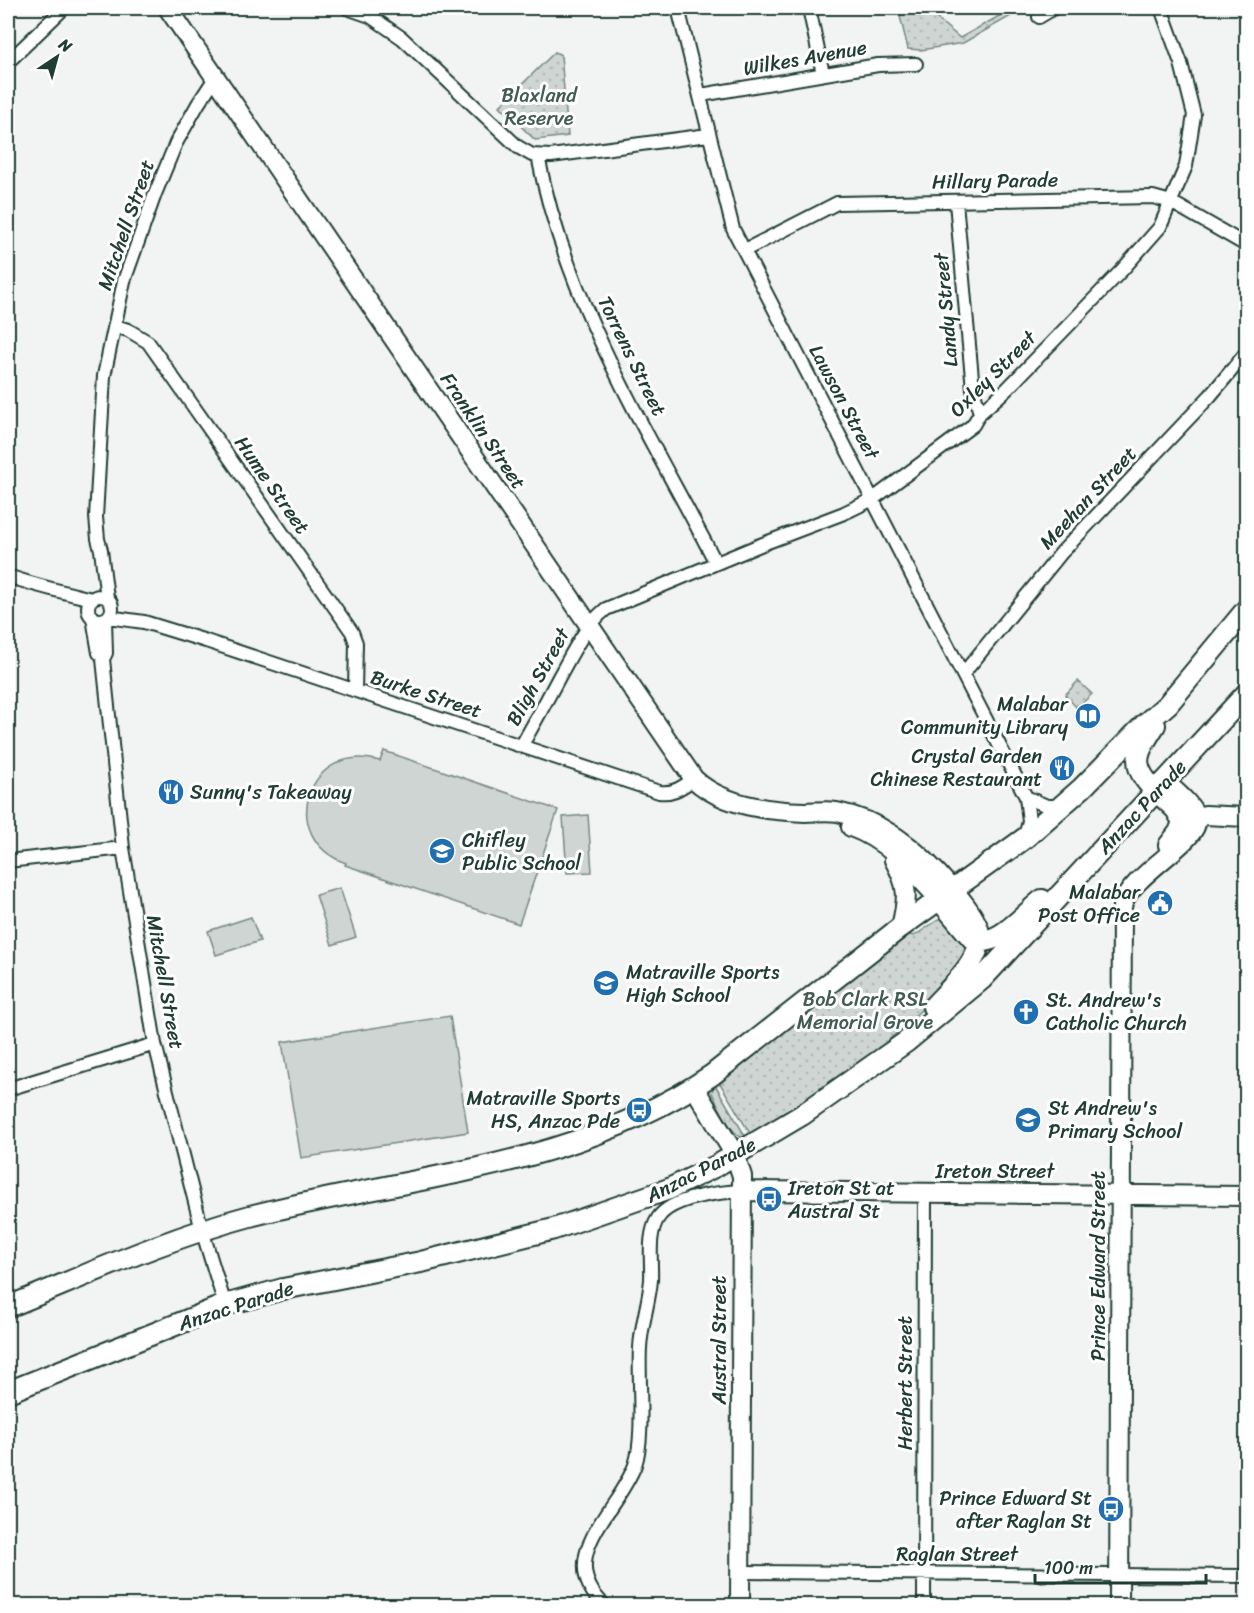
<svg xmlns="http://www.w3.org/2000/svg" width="1254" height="1613" font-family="Sriracha,sans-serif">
	<defs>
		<pattern id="grass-tufts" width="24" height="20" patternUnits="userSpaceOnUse" patternTransform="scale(1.5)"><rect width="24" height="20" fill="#ced5d3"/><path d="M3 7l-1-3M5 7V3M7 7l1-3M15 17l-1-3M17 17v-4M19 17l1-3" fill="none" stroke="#b0b8b6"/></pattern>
		<pattern id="park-dots" width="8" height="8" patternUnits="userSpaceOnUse" patternTransform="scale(1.5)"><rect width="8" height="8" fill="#ced5d3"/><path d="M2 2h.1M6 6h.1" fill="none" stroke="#b0b8b6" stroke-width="1.8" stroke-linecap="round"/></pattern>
	</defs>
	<rect width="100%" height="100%" fill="#f2f3f3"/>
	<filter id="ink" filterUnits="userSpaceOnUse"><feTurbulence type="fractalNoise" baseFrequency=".0167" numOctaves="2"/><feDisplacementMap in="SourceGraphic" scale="12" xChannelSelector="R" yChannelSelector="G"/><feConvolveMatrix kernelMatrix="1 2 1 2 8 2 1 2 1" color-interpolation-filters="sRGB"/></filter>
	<g filter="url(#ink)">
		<path fill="url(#grass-tufts)" stroke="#768984" stroke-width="1.5" d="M714,1083L747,1139C730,1137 720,1107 712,1093Z"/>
		<path fill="url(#park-dots)" stroke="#768984" stroke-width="1.5" d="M898,8H924L960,38L1008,11L1011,16L963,43L921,50L908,49Z
			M555,52L561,55L568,136L535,140L500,106Z
			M1078,681L1092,694L1077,708L1065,695Z
			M941,918L971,954C929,1008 877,1053 823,1093C801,1109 775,1122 752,1137L718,1080L905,934L914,936Z"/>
		<path fill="#ced5d3" stroke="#768984" stroke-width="1.5" d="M384,751L558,810L519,924L345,865L346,863C276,838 307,740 380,761Z
			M588,815L592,872L567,873L563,817Z
			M340,888L356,937L332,945L316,895Z
			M251,917L260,941L216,955L208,931Z
			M450,1016L468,1132L301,1158L282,1042Z"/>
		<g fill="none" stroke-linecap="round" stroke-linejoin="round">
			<defs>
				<path id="street" d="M347,8L370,16L402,38L518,147L532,155L551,156L708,135
					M678,8L733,229L1026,797L1029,821L1025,837
					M809,8L823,74
					M1039,17L1054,8
					M8,62L64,8
					M701,95L878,65L916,64
					M538,156C566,303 648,432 716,563
					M956,202L973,389L980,413
					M745,250L837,203L1153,197L1171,202L1246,245
					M115,326L128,330L148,342L352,632L356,643L355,690
					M8,576C36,586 63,592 92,599
					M88 608a12 12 0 1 1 24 0a12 12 0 1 1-24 0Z
					M107,598L101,550L98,539L96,517L104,376L124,281L155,194L176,143L198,104L215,78
					M108,617L144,622L206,641L659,792C674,794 682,787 694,779
					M93,618L99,653
					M105,619L106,653L103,659L123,848L155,1044L202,1230L225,1305
					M963,674L1062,552L1210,396L1246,353
					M522,745C535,722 548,698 560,675C573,652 585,626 606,609L760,545L844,513L873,499L973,425L980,413L1007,389L1123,269L1160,227L1186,166L1194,115L1181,63L1161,8
					M1026,797L1047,806H1060
					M8,861L123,848
					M8,1089L155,1044
					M740,1572L1246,1576
					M605,1606C552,1558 618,1511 635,1465C645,1436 638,1380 640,1348C641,1325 649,1303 651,1280C652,1261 647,1235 658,1218C672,1197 720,1192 743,1191
					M924,1606L925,1193"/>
				<path id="secondary" d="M168,8L694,779C721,805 768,811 805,812C816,812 826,810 837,812C885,821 922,853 952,890
					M1156,792L1175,810L1182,822L1178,832L1168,845
					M1187,821L1205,815L1246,817
					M851,827C889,841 912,870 939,899
					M894,860C909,887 908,898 901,927
					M694,1087L735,1155L742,1176L740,1606
					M743,1191L1246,1196
					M1119,1606L1122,906C1130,874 1204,839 1196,817C1191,803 1175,792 1166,782"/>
				<path id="primary" d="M1155,725C1136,755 1129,764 1156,792
					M939,899L971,937C993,953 1025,913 1042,900
					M933,1007C949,989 988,955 978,929C973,915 961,901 952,890
					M8,1307C87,1275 167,1238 250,1216C409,1175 572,1170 712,1075L901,927L1025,838L1041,824L1082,788L1145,724L1168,704L1246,610
					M8,1392L225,1305L283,1289L421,1262L554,1229L669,1189L716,1166L802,1115L906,1042L982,979L1246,694"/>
			</defs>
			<use href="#street" stroke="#1f3d34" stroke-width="16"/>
			<use href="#secondary" stroke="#1f3d34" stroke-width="22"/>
			<use href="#primary" stroke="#1f3d34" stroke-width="24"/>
			<use href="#street" stroke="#fff" stroke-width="12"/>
			<use href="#secondary" stroke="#fff" stroke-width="18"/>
			<use href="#primary" stroke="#fff" stroke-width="20"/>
		</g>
	</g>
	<defs>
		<symbol id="library-disc" viewBox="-11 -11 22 22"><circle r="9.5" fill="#1f6fb2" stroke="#fff"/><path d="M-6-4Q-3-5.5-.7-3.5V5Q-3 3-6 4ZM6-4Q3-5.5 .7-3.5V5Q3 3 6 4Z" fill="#fff"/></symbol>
		<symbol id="restaurant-disc" viewBox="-11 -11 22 22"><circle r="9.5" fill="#1f6fb2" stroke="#fff"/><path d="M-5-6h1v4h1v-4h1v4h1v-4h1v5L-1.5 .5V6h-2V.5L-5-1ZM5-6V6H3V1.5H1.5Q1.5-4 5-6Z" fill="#fff"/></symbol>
		<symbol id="school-disc" viewBox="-11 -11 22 22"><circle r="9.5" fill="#1f6fb2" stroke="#fff"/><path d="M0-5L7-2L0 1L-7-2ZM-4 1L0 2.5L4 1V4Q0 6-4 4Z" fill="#fff"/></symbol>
		<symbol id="civic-disc" viewBox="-11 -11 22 22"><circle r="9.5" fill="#1f6fb2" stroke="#fff"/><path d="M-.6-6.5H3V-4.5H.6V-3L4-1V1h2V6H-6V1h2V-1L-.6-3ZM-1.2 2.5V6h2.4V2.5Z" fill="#fff"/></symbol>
		<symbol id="church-disc" viewBox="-11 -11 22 22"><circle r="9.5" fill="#1f6fb2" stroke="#fff"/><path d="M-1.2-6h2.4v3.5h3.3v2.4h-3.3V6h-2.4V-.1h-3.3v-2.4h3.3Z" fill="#fff"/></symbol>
		<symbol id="bus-disc" viewBox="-11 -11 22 22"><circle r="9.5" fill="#1f6fb2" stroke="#fff"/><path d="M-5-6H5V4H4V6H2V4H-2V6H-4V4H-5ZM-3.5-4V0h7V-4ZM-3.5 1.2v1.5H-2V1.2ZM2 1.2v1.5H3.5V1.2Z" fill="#fff"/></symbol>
	</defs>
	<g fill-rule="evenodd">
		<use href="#library-disc" x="1073" y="701" width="30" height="30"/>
		<use href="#restaurant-disc" x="1047" y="753" width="30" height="30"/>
		<use href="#restaurant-disc" x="156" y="777" width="30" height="30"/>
		<use href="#school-disc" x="427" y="836" width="30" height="30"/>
		<use href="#civic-disc" x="1145" y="888" width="30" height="30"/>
		<use href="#school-disc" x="591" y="968" width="30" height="30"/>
		<use href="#church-disc" x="1011" y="997" width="30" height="30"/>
		<use href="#bus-disc" x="624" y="1095" width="30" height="30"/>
		<use href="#school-disc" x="1013" y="1105" width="30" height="30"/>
		<use href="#bus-disc" x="754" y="1184" width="30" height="30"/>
		<use href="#bus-disc" x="1096" y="1494" width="30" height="30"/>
	</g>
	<g text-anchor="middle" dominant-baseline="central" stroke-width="6" stroke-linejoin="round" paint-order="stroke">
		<g font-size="20" fill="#1f3d34" stroke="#fff">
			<text transform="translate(805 58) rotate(-10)">Wilkes Avenue</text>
			<text transform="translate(995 181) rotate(-1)">Hillary Parade</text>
			<text transform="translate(126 225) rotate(-71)">Mitchell Street</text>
			<text transform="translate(946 310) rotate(-95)">Landy Street</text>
			<text transform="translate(632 356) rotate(64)">Torrens Street</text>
			<text transform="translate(993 374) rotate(-45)">Oxley Street</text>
			<text transform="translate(844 402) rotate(62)">Lawson Street</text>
			<text transform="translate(483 431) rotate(56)">Franklin Street</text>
			<text transform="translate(272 485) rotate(55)">Hume Street</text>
			<text transform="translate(1088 498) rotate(-47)">Meehan Street</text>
			<text transform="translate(538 677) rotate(-61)">Bligh Street</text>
			<text transform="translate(426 694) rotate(18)">Burke Street</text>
			<text transform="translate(1142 807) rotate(-47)">Anzac Parade</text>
			<text transform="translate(165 982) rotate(80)">Mitchell Street</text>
			<text transform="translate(701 1170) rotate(-27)">Anzac Parade</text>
			<text x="995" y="1171">Ireton Street</text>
			<text transform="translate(1098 1266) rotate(-90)">Prince Edward Street</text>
			<text transform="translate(236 1306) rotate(-18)">Anzac Parade</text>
			<text transform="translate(719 1340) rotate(-90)">Austral Street</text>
			<text transform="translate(905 1383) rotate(-90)">Herbert Street</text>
			<text x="957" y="1554">Raglan Street</text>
		</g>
		<g font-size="20" fill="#425b54" stroke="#fff">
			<text x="539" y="95">Blaxland<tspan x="539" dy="23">Reserve</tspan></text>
			<text x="865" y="999">Bob Clark RSL<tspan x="865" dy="23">Memorial Grove</tspan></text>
		</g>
		<g font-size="20" fill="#1f3d34" stroke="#fff" text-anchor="start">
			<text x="1068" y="704" text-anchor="end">Malabar<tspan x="1068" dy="23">Community Library</tspan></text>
			<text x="1042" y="756" text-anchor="end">Crystal Garden<tspan x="1042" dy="23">Chinese Restaurant</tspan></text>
			<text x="190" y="792">Sunny's Takeaway</text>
			<text x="462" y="840">Chifley<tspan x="462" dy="23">Public School</tspan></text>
			<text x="1140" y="892" text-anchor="end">Malabar<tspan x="1140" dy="23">Post Office</tspan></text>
			<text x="626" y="972">Matraville Sports<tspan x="626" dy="23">High School</tspan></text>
			<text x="1046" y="1000">St. Andrew's<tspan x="1046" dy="23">Catholic Church</tspan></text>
			<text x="620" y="1098" text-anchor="end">Matraville Sports<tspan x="620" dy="23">HS, Anzac Pde</tspan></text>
			<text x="1048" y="1108">St Andrew's<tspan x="1048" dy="23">Primary School</tspan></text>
			<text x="788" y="1188">Ireton St at<tspan x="788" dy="23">Austral St</tspan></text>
			<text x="1092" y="1498" text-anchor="end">Prince Edward St<tspan x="1092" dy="23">after Raglan St</tspan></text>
		</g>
	</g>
	<rect width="1254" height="1613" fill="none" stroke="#fff" stroke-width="30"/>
	<rect x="15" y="15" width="1224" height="1583" fill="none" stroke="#1f3d34" stroke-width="2" filter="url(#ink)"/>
	<g transform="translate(57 57) rotate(36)" stroke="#ffffff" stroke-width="4.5" paint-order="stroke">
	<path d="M0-4.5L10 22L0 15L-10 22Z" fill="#1f3d34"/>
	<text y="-9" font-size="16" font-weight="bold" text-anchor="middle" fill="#1f3d34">N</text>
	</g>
	<path d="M1035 1574v9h171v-9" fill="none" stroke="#1f3d34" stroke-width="3"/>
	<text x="1044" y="1574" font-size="18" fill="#1f3d34" stroke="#ffffff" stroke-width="4.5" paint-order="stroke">100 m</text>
</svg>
